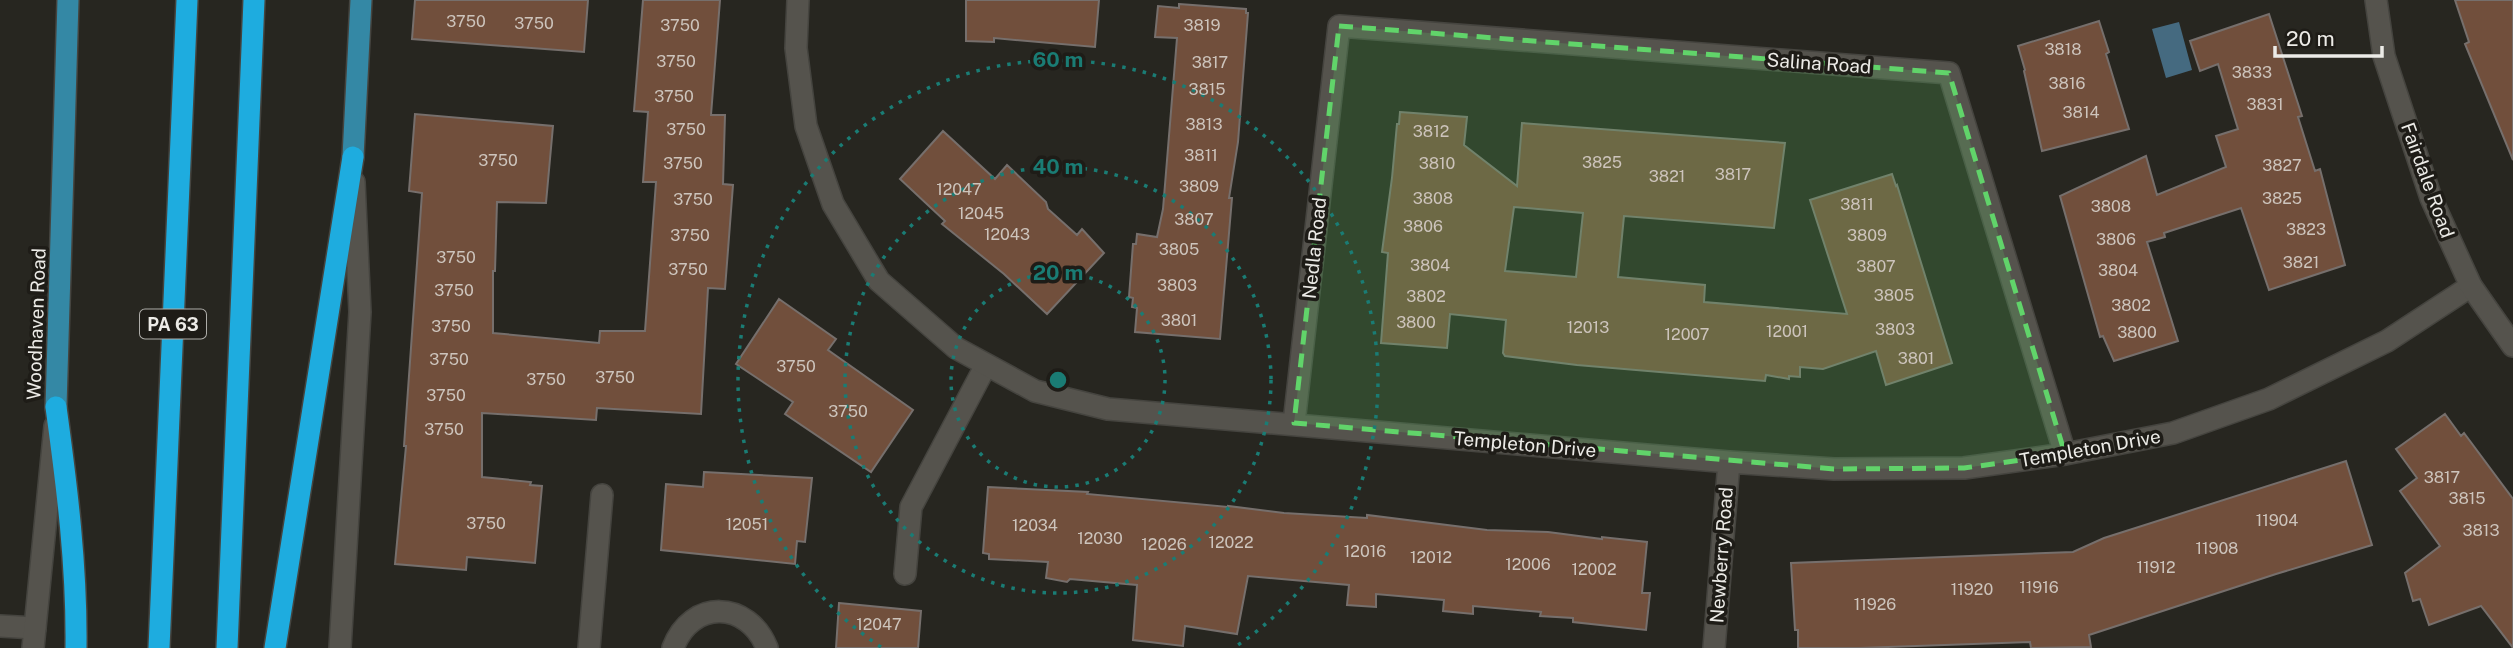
<svg xmlns="http://www.w3.org/2000/svg" width="2513" height="648" font-family="'Public Sans',sans-serif">
	<rect width="100%" height="100%" fill="#272620"/>
	<path fill="#456a80" d="M2179,22L2192,70L2166,78L2152,29Z"/>
	<path fill="#714f3c" stroke="#766f6c" stroke-width="2" fill-rule="evenodd" d="M415,0H588L584,52L412,39Z
		M643,0H720L711,115H725L723,184L733,185L725,289L708,288L701,414L597,408L596,420L482,413V477L531,482L530,485L542,486L535,563L467,557L466,570L395,564L406,446H404L422,193L409,191L415,114L553,126L546,203L497,202L495,271H493V333L599,343L600,331H645L656,182H643L648,112L634,111Z
		M966,0H1099L1095,47L994,38V42L966,41Z
		M2455,0H2513V160L2465,44L2469,42Z
		M1179,4L1246,9V13H1248L1238,142L1229,198H1232L1220,339L1135,332L1137,308L1132,307L1133,298L1129,297L1133,244H1136L1137,234L1157,237L1163,209L1177,38L1155,37L1158,6L1179,8Z
		M2269,14L2302,116L2298,117L2315,171L2320,169L2345,265L2269,290L2241,208L2164,233L2165,237L2147,242L2178,341L2114,361L2103,336L2100,337L2060,196L2146,156L2157,195L2226,167L2216,136L2238,129L2218,64L2200,71L2190,41Z
		M2099,21L2109,52L2106,54L2129,129L2042,151L2024,71L2025,70L2018,46Z
		M1400,112L1467,117L1464,145L1517,186L1522,123L1785,143L1774,228L1624,216L1618,277L1705,285L1704,302L1847,314L1810,200L1892,174L1896,186L1897,185L1952,363L1886,385L1876,351L1823,369L1800,367V377L1789,376V379L1766,375L1765,381L1577,365L1505,356L1503,353L1506,320L1450,314L1447,348L1381,343L1388,253L1382,252L1392,178L1397,124H1399ZM1514,207L1583,213L1576,277L1505,271Z
		M943,131L995,179L1007,165L1046,202L1048,209L1077,235L1082,229L1104,253L1047,314L1004,274L942,224L945,221L900,179Z
		M779,299L836,339L828,350L913,410L871,472L785,414L793,402L736,364Z
		M2445,414L2461,436L2464,433L2513,499V648L2481,606L2429,625L2420,599L2413,601L2405,573L2440,546L2400,491L2417,478L2396,449Z
		M2346,461L2372,545L2276,574L2089,635L2091,647L2031,648L2030,642L1859,648H1798V630H1795L1791,563L2073,552L2104,538Z
		M704,472L812,478L805,542L797,541L795,564L661,550L666,484L703,487Z
		M988,487L1088,492L1087,494L1228,507V506L1284,513L1367,518V515L1487,530L1548,532L1602,539V537L1647,542L1642,593H1650L1646,630L1573,622V618L1540,616L1541,612L1473,606V614L1443,611L1444,600L1376,594V607L1347,605L1349,585L1248,576L1237,634L1185,626L1183,646L1133,640L1137,585L1070,579L1067,582L1046,578L1048,562L989,559V554L983,553Z
		M839,603L921,611L918,648H836Z"/>
	<g fill="none" stroke-linecap="round" stroke-linejoin="round">
		<defs>
			<path id="service" d="M905,574L911,507L986,365
				M589,648L602,495"/>
			<path id="minor" d="M798,0L796,48L806,126L833,204L879,281L956,348L1035,391L1108,409L1729,462L1834,469L1964,468L2065,454L2173,433L2269,399L2387,341L2471,286
				M1294,423L1339,26L1949,73L2065,454
				M673,648C691,599 748,600 767,648
				M1714,648L1729,462"/>
			<path id="tertiary" d="M2376,0L2384,56L2431,198L2471,286L2513,346
				M0,626L35,628"/>
			<path id="secondary" d="M33,648L55,426
				M340,648L360,312L354,182"/>
			<path id="primary" d="M353,157L361,0
				M56,407L68,0"/>
			<path id="motorway" d="M56,407C67,487 77,567 76,648
				M159,648L187,0
				M227,648L254,0
				M275,648L353,157"/>
		</defs>
		<use href="#service" stroke="#45443f" stroke-width="24"/>
		<use href="#minor" stroke="#45443f" stroke-width="24"/>
		<use href="#tertiary" stroke="#45443f" stroke-width="24"/>
		<use href="#secondary" stroke="#45443f" stroke-width="24"/>
		<use href="#primary" stroke="#45443f" stroke-width="24"/>
		<use href="#motorway" stroke="#45443f" stroke-width="24"/>
		<use href="#service" stroke="#55534d" stroke-width="21"/>
		<use href="#minor" stroke="#55534d" stroke-width="21"/>
		<use href="#tertiary" stroke="#55534d" stroke-width="21"/>
		<use href="#secondary" stroke="#55534d" stroke-width="21"/>
		<use href="#primary" stroke="#3488a5" stroke-width="21"/>
		<use href="#motorway" stroke="#1eacdf" stroke-width="21"/>
	</g>
	<path fill="#61d46a" fill-opacity="0.2" stroke="#61d46a" stroke-width="5" stroke-dasharray="14 9" stroke-linejoin="round" d="M1339,26L1949,73L2065,454L1964,468L1834,469L1294,423Z"/>
	<g fill="none" stroke="#1a7c74" stroke-width="3.5" stroke-dasharray="3.5 7">
		<circle cx="1058" cy="380" r="107"/>
		<circle cx="1058" cy="380" r="213"/>
		<path d="M881 647A320 320 0 1 1 1235 647"/>
	</g>
	<g text-anchor="middle" dominant-baseline="central" stroke-width="7" stroke-linejoin="round" paint-order="stroke">
		<g font-size="16" fill="#cdc4bc">
			<text x="466" y="21">3750</text>
			<text x="534" y="23">3750</text>
			<text x="680" y="25">3750</text>
			<text x="1202" y="25">3819</text>
			<text x="2063" y="49">3818</text>
			<text x="676" y="61">3750</text>
			<text x="1210" y="62">3817</text>
			<text x="2252" y="72">3833</text>
			<text x="2067" y="83">3816</text>
			<text x="1207" y="89">3815</text>
			<text x="674" y="96">3750</text>
			<text x="2265" y="104">3831</text>
			<text x="2081" y="112">3814</text>
			<text x="1204" y="124">3813</text>
			<text x="686" y="129">3750</text>
			<text x="1431" y="131">3812</text>
			<text x="1201" y="155">3811</text>
			<text x="498" y="160">3750</text>
			<text x="1602" y="162">3825</text>
			<text x="683" y="163">3750</text>
			<text x="1437" y="163">3810</text>
			<text x="2282" y="165">3827</text>
			<text x="1733" y="174">3817</text>
			<text x="1667" y="176">3821</text>
			<text x="1199" y="186">3809</text>
			<text x="959" y="189">12047</text>
			<text x="1433" y="198">3808</text>
			<text x="2282" y="198">3825</text>
			<text x="693" y="199">3750</text>
			<text x="1857" y="204">3811</text>
			<text x="2111" y="206">3808</text>
			<text x="981" y="213">12045</text>
			<text x="1194" y="219">3807</text>
			<text x="1423" y="226">3806</text>
			<text x="2306" y="229">3823</text>
			<text x="1007" y="234">12043</text>
			<text x="690" y="235">3750</text>
			<text x="1867" y="235">3809</text>
			<text x="2116" y="239">3806</text>
			<text x="1179" y="249">3805</text>
			<text x="456" y="257">3750</text>
			<text x="2301" y="262">3821</text>
			<text x="1430" y="265">3804</text>
			<text x="1876" y="266">3807</text>
			<text x="688" y="269">3750</text>
			<text x="2118" y="270">3804</text>
			<text x="1177" y="285">3803</text>
			<text x="454" y="290">3750</text>
			<text x="1894" y="295">3805</text>
			<text x="1426" y="296">3802</text>
			<text x="2131" y="305">3802</text>
			<text x="1179" y="320">3801</text>
			<text x="1416" y="322">3800</text>
			<text x="451" y="326">3750</text>
			<text x="1588" y="327">12013</text>
			<text x="1895" y="329">3803</text>
			<text x="1787" y="331">12001</text>
			<text x="2137" y="332">3800</text>
			<text x="1687" y="334">12007</text>
			<text x="1916" y="358">3801</text>
			<text x="449" y="359">3750</text>
			<text x="796" y="366">3750</text>
			<text x="615" y="377">3750</text>
			<text x="546" y="379">3750</text>
			<text x="446" y="395">3750</text>
			<text x="848" y="411">3750</text>
			<text x="444" y="429">3750</text>
			<text x="2442" y="477">3817</text>
			<text x="2467" y="498">3815</text>
			<text x="2277" y="520">11904</text>
			<text x="486" y="523">3750</text>
			<text x="747" y="524">12051</text>
			<text x="1035" y="525">12034</text>
			<text x="2481" y="530">3813</text>
			<text x="1100" y="538">12030</text>
			<text x="1231" y="542">12022</text>
			<text x="1164" y="544">12026</text>
			<text x="2217" y="548">11908</text>
			<text x="1365" y="551">12016</text>
			<text x="1431" y="557">12012</text>
			<text x="1528" y="564">12006</text>
			<text x="2156" y="567">11912</text>
			<text x="1594" y="569">12002</text>
			<text x="2039" y="587">11916</text>
			<text x="1972" y="589">11920</text>
			<text x="1875" y="604">11926</text>
			<text x="879" y="624">12047</text>
		</g>
		<rect fill="#1e1c17" stroke="#aeada9" stroke-width="2" x="140" y="309.5" width="66" height="29" rx="5"/>
		<g font-size="18" font-weight="bold" fill="#ecebe7">
			<text x="173" y="324">PA 63</text>
		</g>
		<g font-size="19" fill="#ecebe7" stroke="#1e1c17">
			<text transform="translate(1819 63) rotate(4)">Salina Road</text>
			<text transform="translate(2428 180) rotate(70)">Fairdale Road</text>
			<text transform="translate(1314 248) rotate(-84)">Nedla Road</text>
			<text transform="translate(36 324) rotate(-88)">Woodhaven Road</text>
			<text transform="translate(1525 444) rotate(5)">Templeton Drive</text>
			<text transform="translate(2090 448) rotate(-10)">Templeton Drive</text>
			<text transform="translate(1721 555) rotate(-86)">Newberry Road</text>
		</g>
	</g>
	<circle cx="1058" cy="380" r="10" fill="#1a7c74" stroke="#1e1c17" stroke-width="3.5"/>
	<g font-size="21" text-anchor="middle" font-weight="bold" fill="#1a7c74" stroke="#1e1c17" stroke-width="7" stroke-linejoin="round" paint-order="stroke">
		<text x="1058" y="67">60 m</text>
		<text x="1058" y="174">40 m</text>
		<text x="1058" y="280">20 m</text>
	</g>
	<path d="M2275 46v10h107v-10" fill="none" stroke="#ecebe7" stroke-width="3.5"/>
	<text x="2286" y="46" font-size="21" fill="#ecebe7" stroke="#1e1c17" stroke-width="5" paint-order="stroke">20 m</text>
</svg>
